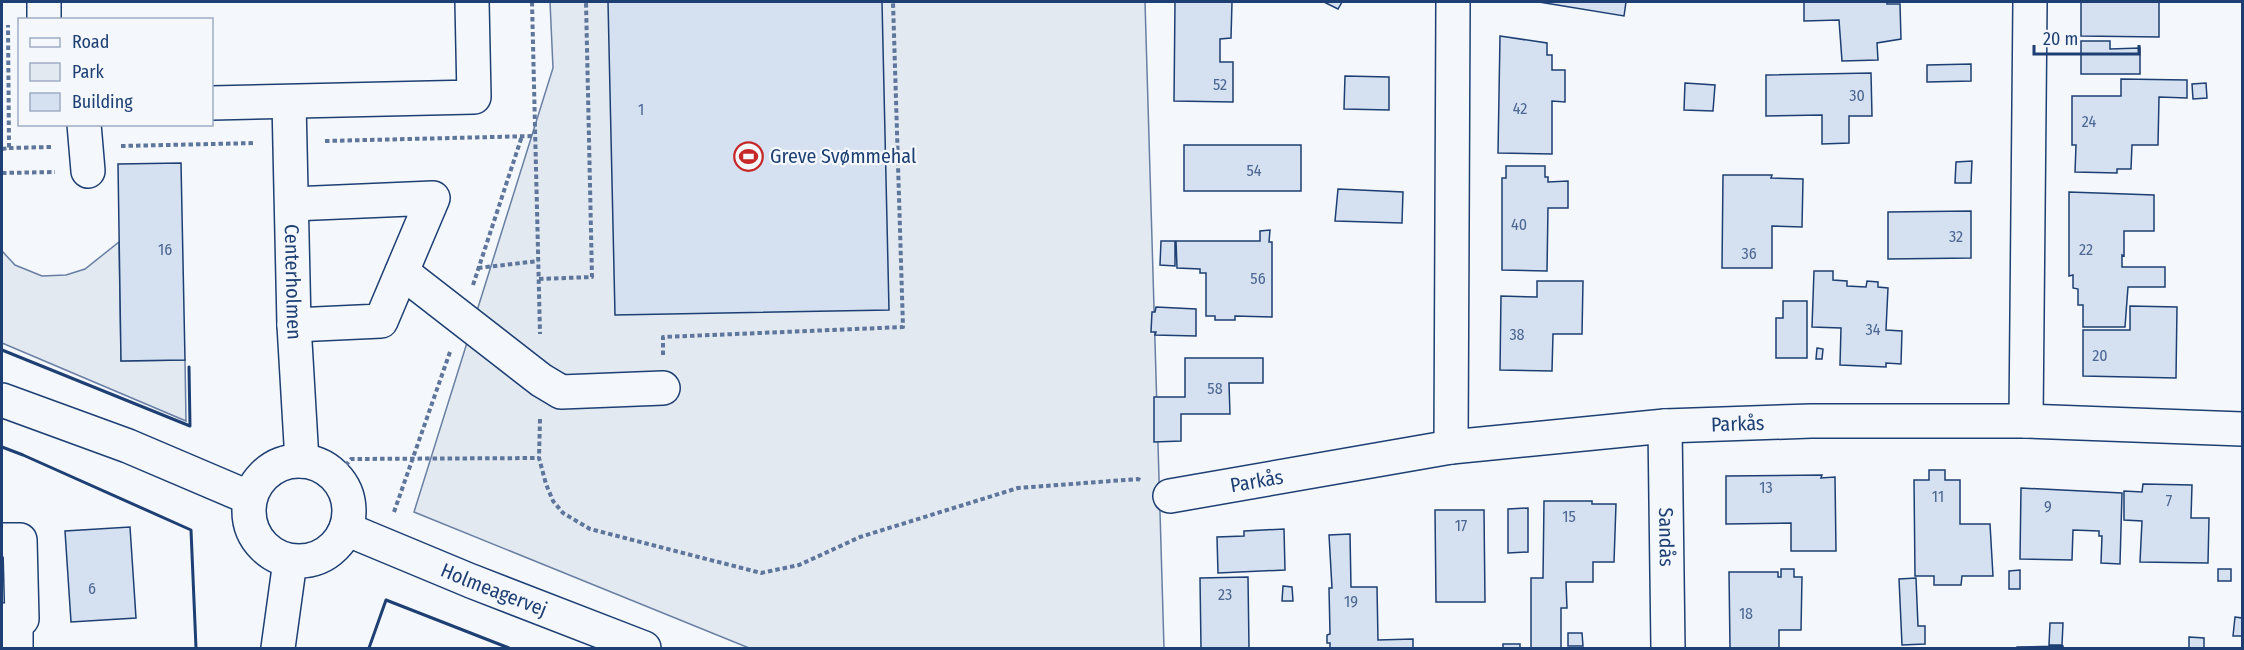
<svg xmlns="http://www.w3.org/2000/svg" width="2244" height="650" font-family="'Fira Sans Condensed',sans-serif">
	<rect width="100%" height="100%" fill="#f4f7fb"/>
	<path fill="#e3e9f0" stroke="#687fa3" stroke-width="1.5" d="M550,2H1145L1164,648H749L414,512L553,68Z
		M119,242L121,361L185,360L186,421L2,343V251L15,265L42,276L66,275L85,269Z"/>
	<path fill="#d5e0f0" stroke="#1d3f73" stroke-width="1.5" d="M608,2H882L889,310L615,315Z
		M1175,2H1232L1231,38L1220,39V62H1233V102L1174,101Z
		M1324,2H1342L1338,9Z
		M1539,2H1626L1624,16Z
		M1804,2H1887V4H1900L1901,39L1877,43L1878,60L1842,61L1839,20L1804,21Z
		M2081,2H2159V37L2081,36Z
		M1500,36L1547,43V55H1552V70H1565V102L1552,101V154L1498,153Z
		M2081,41H2110V49L2140,48V74H2081Z
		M1971,64V81L1927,82V65Z
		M1871,73L1872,116H1849V143L1822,144V115L1766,116V75Z
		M1345,76L1389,77V110L1344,109Z
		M2121,79L2187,80V98L2159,97L2158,145H2132L2131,169H2117V173L2075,172L2076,145H2072V96H2121Z
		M1685,83L1715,85L1713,111L1684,110Z
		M2206,83L2207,98L2193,99L2192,84Z
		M1184,145H1301V191H1184Z
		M1972,161L1971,183H1955L1956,162Z
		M181,163L185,360L121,361L118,164Z
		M1506,166H1545V177H1548V182L1568,181V208H1548L1547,271L1502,270V178H1506Z
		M1723,175H1772L1771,178L1803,179L1802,227L1772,226V268H1722Z
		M1338,189L1403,192L1402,223L1335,221Z
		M2069,192L2154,195V231H2124V256L2122,255V267H2165V287H2128L2125,327H2083V305H2078V289L2073,288V275L2069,276Z
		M1971,211V258L1888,259V212Z
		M1270,230L1269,242H1272V317L1235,316V320H1215V316H1206V273H1200V269L1177,268L1176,241H1260V231Z
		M1161,241H1175V266L1160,265Z
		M1814,271H1833V280L1847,281V286L1866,287L1867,281L1878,282V287L1888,288L1886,330L1902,331L1901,364L1886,363V367L1840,365L1841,328L1812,327Z
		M1537,281H1583L1582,334H1553L1552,371L1500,370L1501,296L1537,297Z
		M1783,301H1807V358H1776V318H1783Z
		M2130,306L2177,307L2176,378L2083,376V330H2130Z
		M1156,307L1196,309V336L1155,335L1156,332H1151L1152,312H1155Z
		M1817,348L1823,349L1822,359H1816Z
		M1185,358H1263V383H1229L1230,414H1181V441L1154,442V397H1185Z
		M1929,470H1945V480H1960V524H1990L1993,576H1962L1961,585H1934V576H1915L1914,480H1929Z
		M1822,475L1821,478L1835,477L1836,551H1791V523L1726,524V476Z
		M2143,484L2192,485L2191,518H2209L2208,563L2140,562L2142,521L2124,520V491L2142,492Z
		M2021,488L2122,493L2120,564L2101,563L2102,536H2099V531L2073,530L2072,560L2020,559Z
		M1544,501H1592V504H1616L1614,562H1593V582H1566L1567,608H1561V648H1531V578H1543Z
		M1528,508V552L1508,553V509Z
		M1435,510H1484L1485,602H1436Z
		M130,527L136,618L71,622L65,531Z
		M1284,529L1285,570L1218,573L1217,537L1244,536V531Z
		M1350,534L1351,587H1377L1378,640L1413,639V648H1330V643H1327V635L1330,634L1329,588H1332L1329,535Z
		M1781,569H1794V577H1802L1801,630H1779V648H1794H1730L1729,572H1778V577H1781Z
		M2218,569H2231V581H2218Z
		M2020,570V589H2009V571Z
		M1248,577L1249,648H1201L1200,578Z
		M1916,578L1918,626H1925V644L1902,645L1899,579Z
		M1283,586L1292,587L1293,601H1282Z
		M2235,617L2242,618V636H2233Z
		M2050,623H2063L2062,645H2049Z
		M1568,633H1582L1583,646H1568Z
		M2189,637L2204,638V648H2189Z
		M1503,644H1520V648H1503Z
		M2063,646V648H2017V647Z"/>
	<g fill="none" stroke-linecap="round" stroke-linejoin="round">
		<defs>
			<g id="minor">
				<path d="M44,2V20"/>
				<path id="s1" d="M289,102L294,325L302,461"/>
				<path d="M212,103L474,97L472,2"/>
				<path d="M84,124L88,171"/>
				<path d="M292,204L433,198L381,321L294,325"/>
				<path d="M402,272L541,380L561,392L663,388"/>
				<path d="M2,400L128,446L250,498"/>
				<path d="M2026,421L2030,2"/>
				<path id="s2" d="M1665,426L1668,648"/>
				<path d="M1451,447L1453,2"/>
				<circle cx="299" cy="511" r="50"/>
				<path id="s3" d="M1170,496L1451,447L1665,426L1811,421H2026L2242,429"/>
				<path id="s4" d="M346,529L471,581L644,648"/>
				<path d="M2,540H20L22,619L2,620"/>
				<path d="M16,648V619"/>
				<path d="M278,648L290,561"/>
			</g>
		</defs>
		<use href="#minor" stroke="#1d3f73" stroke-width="36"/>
		<path stroke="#5e769c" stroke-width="4" stroke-dasharray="4.5 3" stroke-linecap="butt" d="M532,2L540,334
			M325,141L535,136
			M121,146L255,143
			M9,148L51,147
			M2,149L9,148L8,25
			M2,173L55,172
			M478,268L538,261
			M539,279L592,277L586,2
			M473,285L522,136
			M663,355V337L903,327L893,2
			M540,419L539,458L546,484L553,501L563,513L590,529L761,573L799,565L860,537L1018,488L1138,479L1142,481
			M336,477L351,459L539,458
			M394,512L450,352"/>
		<use href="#minor" stroke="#f4f7fb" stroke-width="33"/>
		<path stroke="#1d3f73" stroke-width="3" d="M2,350L190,426L189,367
			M2,447L23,455L191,530L196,648
			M369,648L386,600L509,648"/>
	</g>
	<defs>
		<symbol id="stadium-ring" viewBox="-11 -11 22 22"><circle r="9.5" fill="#f4f7fb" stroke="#c62828" stroke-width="1.5"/><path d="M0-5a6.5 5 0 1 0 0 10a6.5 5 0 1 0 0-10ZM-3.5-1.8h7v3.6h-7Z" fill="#c62828"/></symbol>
	</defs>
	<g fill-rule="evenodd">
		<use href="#stadium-ring" x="732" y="140" width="33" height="33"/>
	</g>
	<g text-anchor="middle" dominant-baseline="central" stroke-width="4.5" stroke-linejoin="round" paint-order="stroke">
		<g font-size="16" fill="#4b6792">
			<text x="1220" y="84">52</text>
			<text x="1857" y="95">30</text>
			<text x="1520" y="108">42</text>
			<text x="641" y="109">1</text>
			<text x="2089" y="121">24</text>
			<text x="1254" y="170">54</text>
			<text x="1519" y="224">40</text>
			<text x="1956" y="236">32</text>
			<text x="165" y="249">16</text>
			<text x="2086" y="249">22</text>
			<text x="1749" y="253">36</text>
			<text x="1258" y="278">56</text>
			<text x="1873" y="329">34</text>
			<text x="1517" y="334">38</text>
			<text x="2100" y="355">20</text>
			<text x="1215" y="388">58</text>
			<text x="1766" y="487">13</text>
			<text x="1938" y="496">11</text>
			<text x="2169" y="500">7</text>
			<text x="2048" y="506">9</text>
			<text x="1569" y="516">15</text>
			<text x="1461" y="525">17</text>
			<text x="92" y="588">6</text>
			<text x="1225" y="594">23</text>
			<text x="1351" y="601">19</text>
			<text x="1746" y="613">18</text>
		</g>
		<g font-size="20" fill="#1d3f73" stroke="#f4f7fb" text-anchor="start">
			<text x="770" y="156">Greve Svømmehal</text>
		</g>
		<g font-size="20" fill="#1d3f73" stroke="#f4f7fb">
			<text stroke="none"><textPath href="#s1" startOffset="180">Centerholmen</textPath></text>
			<text stroke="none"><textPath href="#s3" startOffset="573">Parkås</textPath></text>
			<text stroke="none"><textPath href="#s3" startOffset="88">Parkås</textPath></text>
			<text stroke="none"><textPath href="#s2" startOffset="111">Sandås</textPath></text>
			<text stroke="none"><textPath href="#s4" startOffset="160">Holmeagervej</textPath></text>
		</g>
	</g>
	<rect width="2244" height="650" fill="none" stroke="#1d3f73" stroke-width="6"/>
	<rect x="18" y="18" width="195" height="108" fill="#f4f7fb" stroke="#9eadc5" stroke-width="1.5"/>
	<rect x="30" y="38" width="30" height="9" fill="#f4f7fb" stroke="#9eadc5" stroke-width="1.5"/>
	<text x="72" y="48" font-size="18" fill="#1d3f73">Road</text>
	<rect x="30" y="63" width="30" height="18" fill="#e3e9f0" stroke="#9eadc5" stroke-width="1.5"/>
	<text x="72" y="78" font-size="18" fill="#1d3f73">Park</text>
	<rect x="30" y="93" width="30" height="18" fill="#d5e0f0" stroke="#9eadc5" stroke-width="1.5"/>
	<text x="72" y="108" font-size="18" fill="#1d3f73">Building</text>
	<path d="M2034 45v9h105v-9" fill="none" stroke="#1d3f73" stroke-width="3"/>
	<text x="2043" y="45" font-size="18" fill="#1d3f73" stroke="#f4f7fb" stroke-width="4.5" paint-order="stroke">20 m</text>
</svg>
